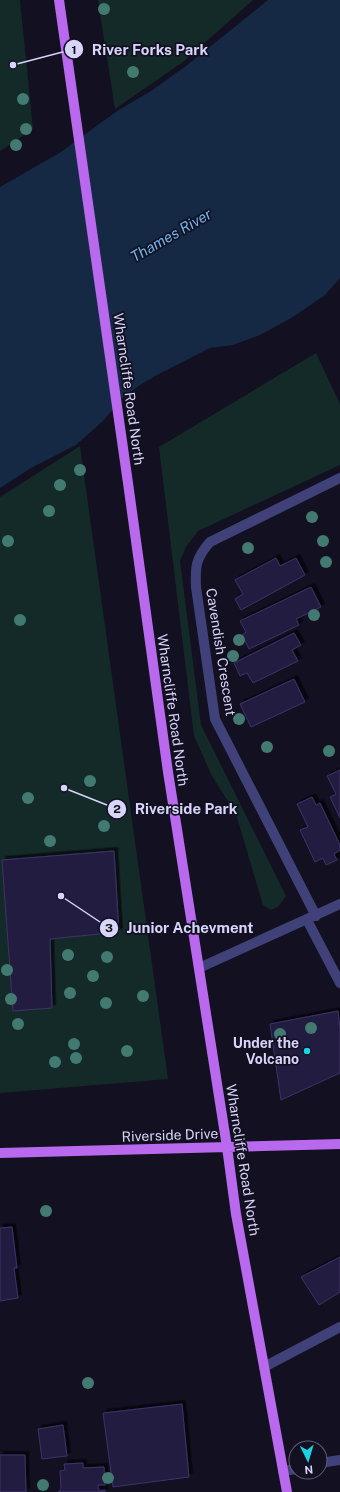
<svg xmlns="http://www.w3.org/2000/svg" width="340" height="1492" font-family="'Public Sans',sans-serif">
	<defs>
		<filter id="shadow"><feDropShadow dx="3.5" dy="-3.5" stdDeviation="0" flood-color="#0009"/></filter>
	</defs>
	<rect width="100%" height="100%" fill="#121021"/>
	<path fill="#142a28" d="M0,0H20L33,129L0,151Z
		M98,0H253L183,62L115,109Z
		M316,353L340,404V465L198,531L186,547L180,561L201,725L286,896L278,907L271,910L263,905L236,814L212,776L194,736L159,447Z
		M80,446L168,1079L0,1093V497Z"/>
	<path fill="#152945" d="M268,0H340V278L325,295L293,317L260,335L233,345L210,348L155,376L140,385L122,398L104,420L76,445L31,468L0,488V187L61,152L117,111L151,91L186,66Z"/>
	<path fill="#241e3f" stroke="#3c3369" filter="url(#shadow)" d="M276,558L280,566L296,558L305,575L241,610L235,599L243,594L235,580Z
		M311,587L321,607L296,619L299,625L249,649L242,635L246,632L240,621Z
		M294,633L301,645L292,650L298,661L253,683L247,673L240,676L234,663Z
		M294,679L305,702L251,727L240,704Z
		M340,770V818L330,797L336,794L327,776Z
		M312,797L316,805L320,803L340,845V850L334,854L337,860L326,865L323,858L315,862L300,830L308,827L297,804Z
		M114,851L119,932L50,939L52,1008L13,1011L2,860Z
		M338,1011L340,1029V1073L281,1100L270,1024Z
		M12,1227L17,1268H14L18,1298L0,1301V1228Z
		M340,1257V1292L319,1305L301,1277Z
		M182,1404L189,1477L113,1487L103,1413Z
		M63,1425L67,1456L42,1459L38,1429Z
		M0,1455H25L26,1492H0Z
		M83,1463V1468L104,1467L105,1485H98L99,1491L105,1490V1492H58L61,1489L60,1471L65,1470L64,1464Z"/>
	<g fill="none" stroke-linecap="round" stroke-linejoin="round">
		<path stroke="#41417a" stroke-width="10" d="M316,916L215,719L196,587C195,566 196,558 210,542L340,478
			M307,920L340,983
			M199,968L340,904
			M264,1367L340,1327
			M320,1463L340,1460
			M283,1471L296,1469"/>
		<path stroke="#b869ed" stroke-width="10" d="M59,0L128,483L168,772L227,1147L236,1214L287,1492
			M0,1153L340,1144"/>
	</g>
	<g fill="#427a72">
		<circle cx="104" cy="9" r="6"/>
		<circle cx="133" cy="72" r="6"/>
		<circle cx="23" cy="99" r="6"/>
		<circle cx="26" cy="129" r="6"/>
		<circle cx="16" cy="145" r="6"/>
		<circle cx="80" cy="470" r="6"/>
		<circle cx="60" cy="485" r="6"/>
		<circle cx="49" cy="511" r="6"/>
		<circle cx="312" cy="517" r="6"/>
		<circle cx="8" cy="541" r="6"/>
		<circle cx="323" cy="541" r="6"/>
		<circle cx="248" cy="548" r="6"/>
		<circle cx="326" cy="562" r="6"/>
		<circle cx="314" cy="615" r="6"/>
		<circle cx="20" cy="620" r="6"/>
		<circle cx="239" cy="640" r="6"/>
		<circle cx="233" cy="656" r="6"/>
		<circle cx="239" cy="719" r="6"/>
		<circle cx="267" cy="747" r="6"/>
		<circle cx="329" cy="751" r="6"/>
		<circle cx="90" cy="781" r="6"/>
		<circle cx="28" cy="798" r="6"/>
		<circle cx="104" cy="826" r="6"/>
		<circle cx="50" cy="841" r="6"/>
		<circle cx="68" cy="955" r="6"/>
		<circle cx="107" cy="957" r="6"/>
		<circle cx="7" cy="970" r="6"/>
		<circle cx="93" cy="976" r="6"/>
		<circle cx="70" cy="993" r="6"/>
		<circle cx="143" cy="996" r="6"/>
		<circle cx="11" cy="999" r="6"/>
		<circle cx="106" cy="1003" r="6"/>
		<circle cx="18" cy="1024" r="6"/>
		<circle cx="311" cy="1028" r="6"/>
		<circle cx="280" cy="1034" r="6"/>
		<circle cx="74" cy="1044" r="6"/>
		<circle cx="127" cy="1051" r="6"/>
		<circle cx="76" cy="1058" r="6"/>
		<circle cx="55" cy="1062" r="6"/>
		<circle cx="46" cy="1211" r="6"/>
		<circle cx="88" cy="1383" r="6"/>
		<circle cx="108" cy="1478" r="6"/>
		<circle cx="43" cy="1485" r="6"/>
	</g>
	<circle fill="#1bd2e0" stroke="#121021" stroke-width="1.5" cx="307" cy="1051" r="4"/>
	<g text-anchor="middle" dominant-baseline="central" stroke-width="3.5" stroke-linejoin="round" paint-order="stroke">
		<g font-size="14" fill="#d8d5fa" stroke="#121021">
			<text transform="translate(129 389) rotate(82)">Wharncliffe Road North</text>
			<text transform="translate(221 652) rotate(81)">Cavendish Crescent</text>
			<text transform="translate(173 710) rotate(82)">Wharncliffe Road North</text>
			<text transform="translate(170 1135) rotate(-2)">Riverside Drive</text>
			<text transform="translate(243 1160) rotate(81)">Wharncliffe Road North</text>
		</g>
		<g font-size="14" font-weight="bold" fill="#d8d5fa" stroke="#121021" text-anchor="end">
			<text x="299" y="1043">Under the<tspan x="299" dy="16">Volcano</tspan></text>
		</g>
		<g font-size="15" font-style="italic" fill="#6fb7ee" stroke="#121021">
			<text transform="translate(171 235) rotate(-30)">Thames River</text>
		</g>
	</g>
	<path fill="none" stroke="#d8d5fa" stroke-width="1.5" d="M13 65L74 49M64 788L117 809M61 896L109 928"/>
	<g fill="#d8d5fa" stroke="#121021" stroke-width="1.5">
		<circle cx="13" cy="65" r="4"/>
		<circle cx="64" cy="788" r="4"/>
		<circle cx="61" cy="896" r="4"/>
		<circle cx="74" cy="49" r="10"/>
		<circle cx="117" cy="809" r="10"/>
		<circle cx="109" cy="928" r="10"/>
	</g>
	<g font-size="12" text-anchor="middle" font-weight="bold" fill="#111">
		<text x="74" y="54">1</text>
		<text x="117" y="813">2</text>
		<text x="109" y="932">3</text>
	</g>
	<g font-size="15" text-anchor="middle" font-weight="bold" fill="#d8d5fa" stroke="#121021" stroke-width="3.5" stroke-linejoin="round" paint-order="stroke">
		<text x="150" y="55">River Forks Park</text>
		<text x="186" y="814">Riverside Park</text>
		<text x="190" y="933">Junior Achevment</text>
	</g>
	<g transform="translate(308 1460) rotate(175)"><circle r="19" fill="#121021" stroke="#615f78"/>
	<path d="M0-3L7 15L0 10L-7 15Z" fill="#1bd2e0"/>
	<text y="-6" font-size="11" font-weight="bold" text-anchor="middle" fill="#d8d5fa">N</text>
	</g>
</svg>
